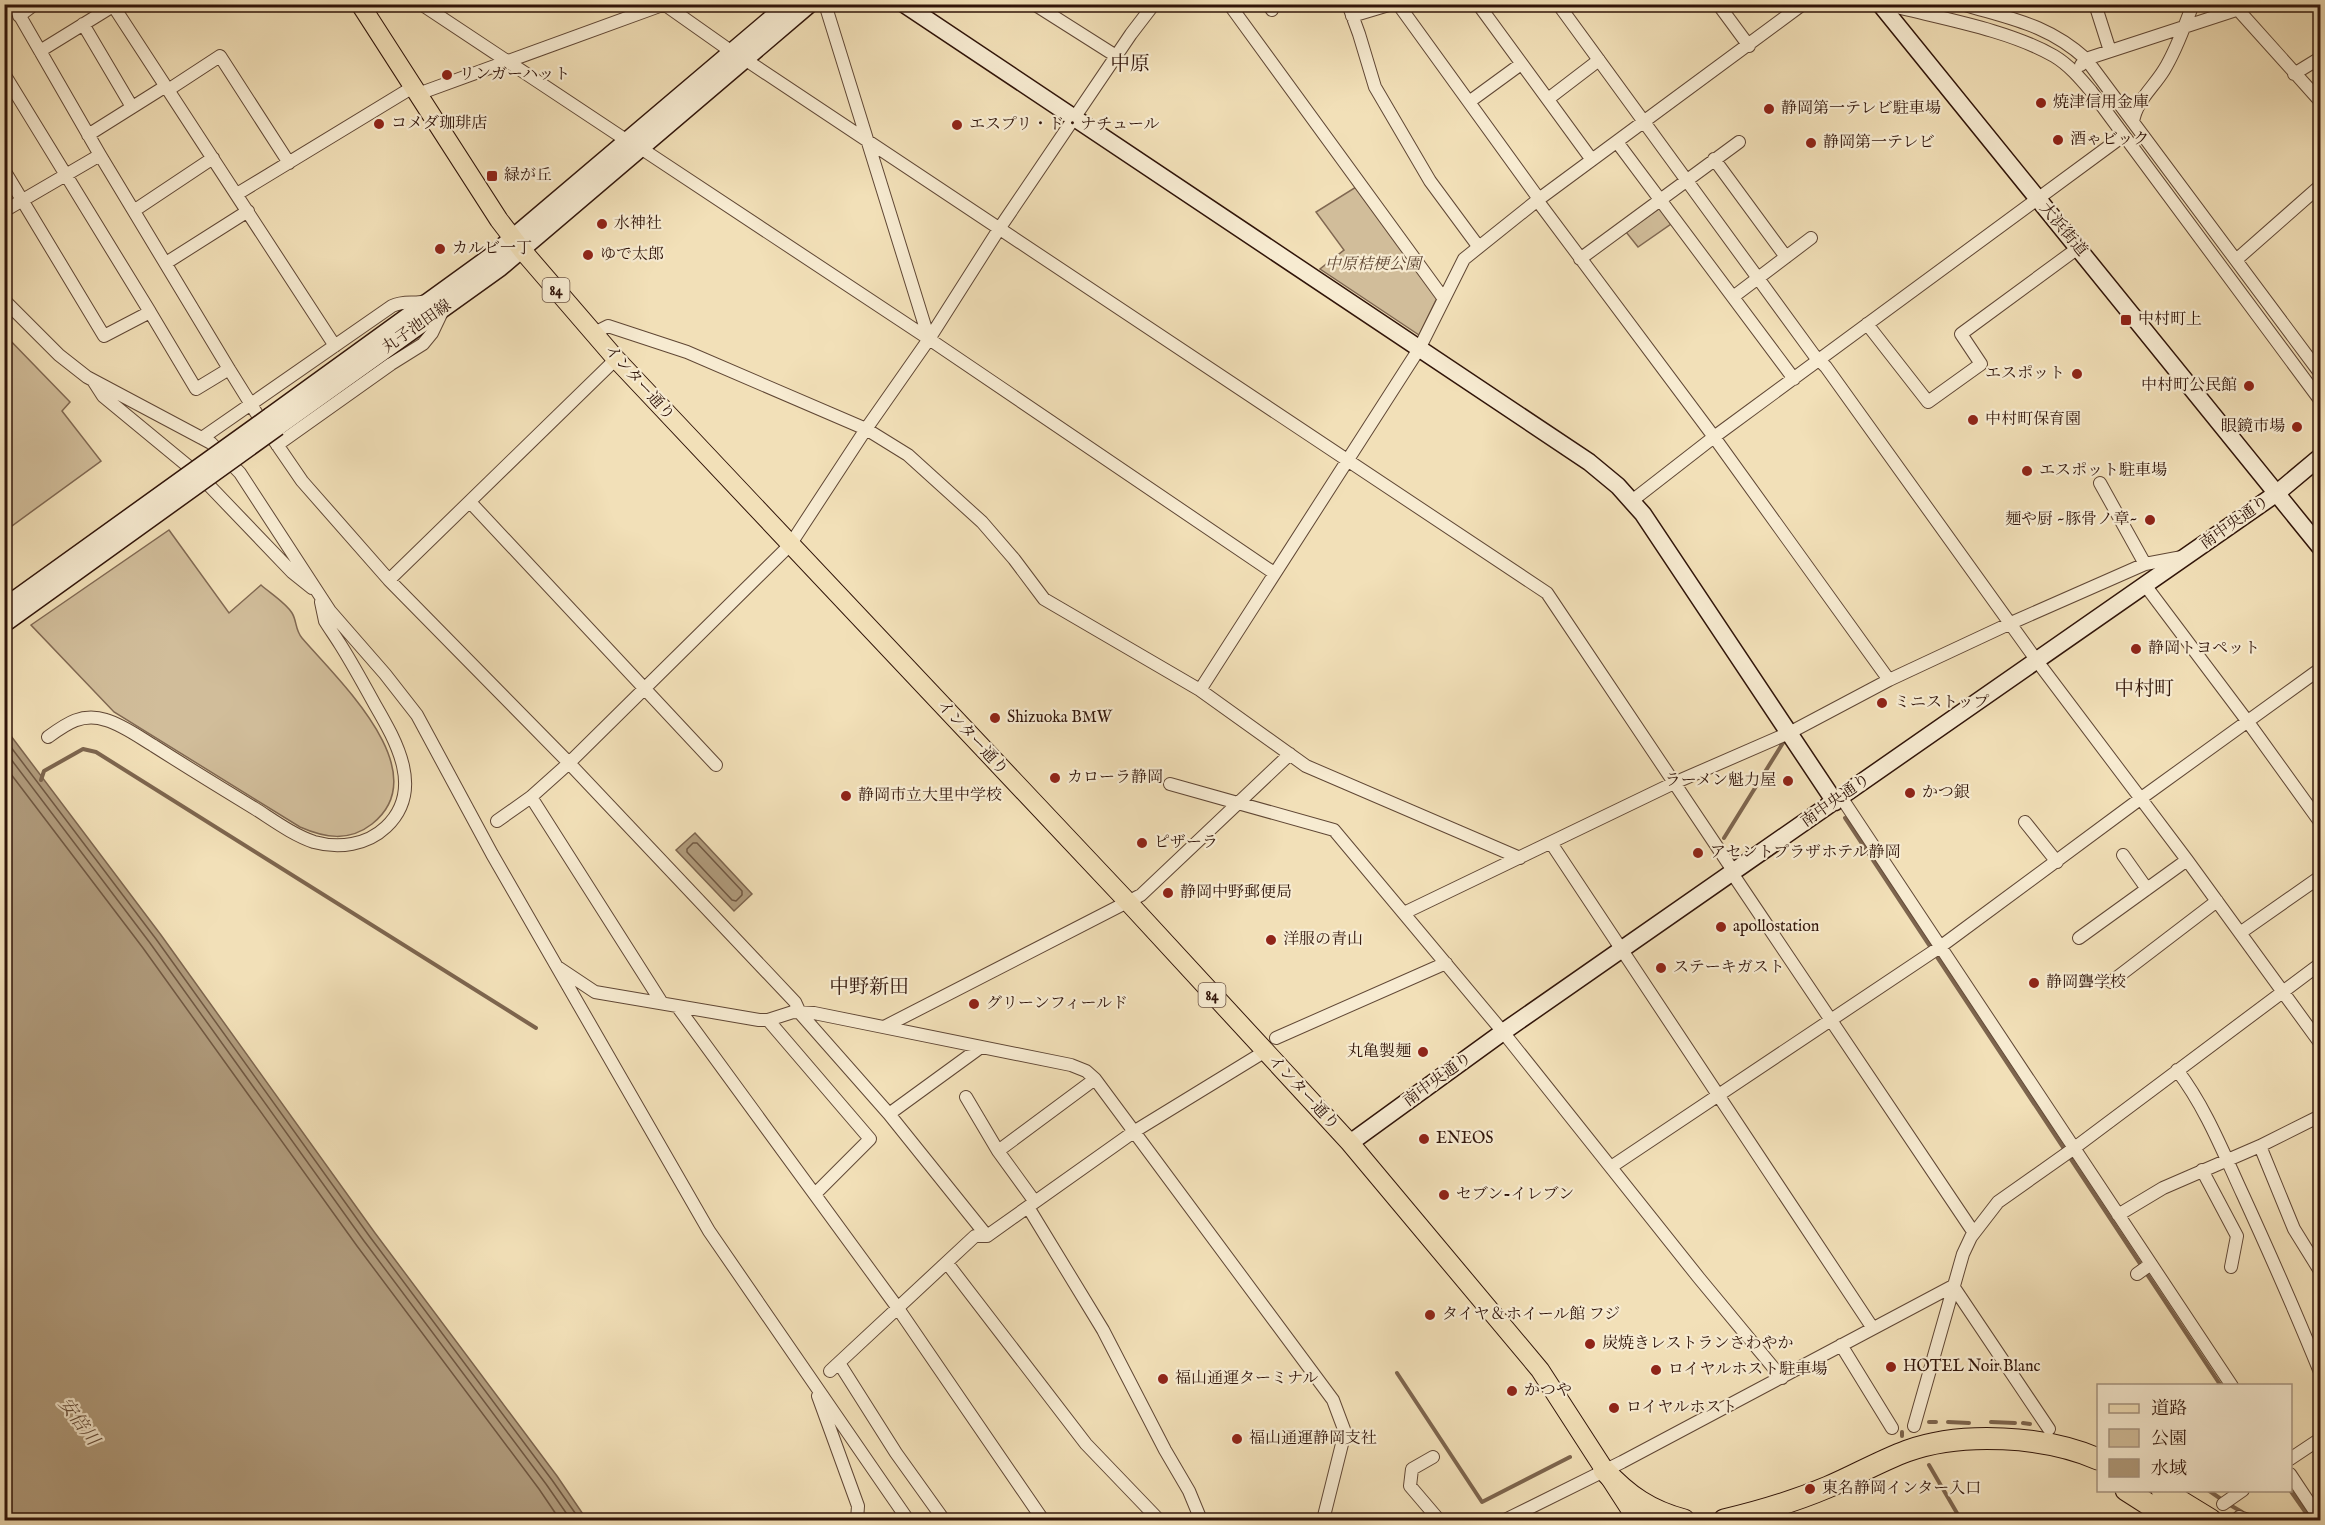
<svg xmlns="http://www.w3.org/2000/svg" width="2325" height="1525" font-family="'IM FELL English','Noto Serif JP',serif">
	<rect width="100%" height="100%" fill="#f2e0b8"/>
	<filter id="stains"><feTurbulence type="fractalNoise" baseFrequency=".00333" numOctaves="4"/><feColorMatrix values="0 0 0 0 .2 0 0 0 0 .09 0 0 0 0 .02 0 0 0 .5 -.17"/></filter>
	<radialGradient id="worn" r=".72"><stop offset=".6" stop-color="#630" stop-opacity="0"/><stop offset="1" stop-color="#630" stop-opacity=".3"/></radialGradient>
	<path fill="#d1bd9a" stroke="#806852" stroke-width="1.5" d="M1356,187L1437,298L1419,335L1320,269L1344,250L1316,212Z
		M1660,208L1671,224L1638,247L1626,232Z
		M4,334L70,402L62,411L101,461L5,531Z
		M169,530L229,613L261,585C270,593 286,603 292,613C297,621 295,630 302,638C337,679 438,772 372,824C349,842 325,838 300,827L114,712L31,625Z"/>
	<path fill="#b09b7c" stroke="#7d654e" stroke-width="1.5" d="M5,728L161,935L375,1233L557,1476L587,1520H5Z
		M695,833L752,894L734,911L676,850Z"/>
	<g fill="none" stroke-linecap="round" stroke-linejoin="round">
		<path stroke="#705842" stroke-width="1.5" d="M4,738L156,939L370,1237L552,1480L580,1520
			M4,750L150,943L364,1241L546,1484L571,1520
			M4,765L143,948L357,1246L539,1489L560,1520
			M693,843H697L742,891V895L736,901L732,900L687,852V849Z"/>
		<path stroke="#7d654e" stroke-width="4" d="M41,780L44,771L83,749L96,752L536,1028
			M1845,818L2221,1386
			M1724,838L1786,738
			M1397,1373L1482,1502L1570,1457
			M1929,1422H1936
			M1948,1422L1969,1423
			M1991,1422L2015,1423
			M2023,1423L2030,1424
			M1902,1436V1432
			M1929,1465L1961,1520
			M2208,1490L2221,1499
			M2290,1490L2311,1520
			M2230,1505L2242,1512
			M2249,1515L2268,1520"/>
		<defs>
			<path id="street" d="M13,4L100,155L229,369L265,427L302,481L389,580L569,763L795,1002L800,1013L889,1114L987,1236
				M112,4L335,346
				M421,4L626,140
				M664,4L732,52
				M825,4L929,339
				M1034,4L1116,56
				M1229,4L1444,299
				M1268,4L1272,10
				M1348,4L1359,34L1375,87L1430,181L1478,246
				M1398,4L1539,199
				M1478,4L1592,160
				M1558,4L1814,355L1826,367L2037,661L2187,860L2320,1043
				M1718,4L1749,46
				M1885,4C1938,18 2007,29 2054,56C2069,65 2080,78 2091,91L2320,400
				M1962,4C2011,19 2047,24 2086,59L2320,373
				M2095,4L2110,51
				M2237,4L2241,13L2320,101
				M19,16L35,4
				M1352,16L1392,4
				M83,24L132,107
				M40,51L113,6
				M746,60L1547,593L1734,872
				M2081,65L2086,59L2239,9L2245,4
				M4,74L150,312
				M2294,74L2320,58
				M168,90L220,56L289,163
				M418,94L665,4
				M1548,99L1599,60
				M1469,102L1521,64
				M2133,122C2136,101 2153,88 2164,70C2177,49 2184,27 2193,4
				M88,135L166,86
				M1617,142L1794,379
				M642,149L929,339L1274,573
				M1714,159L1786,257
				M4,170L104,336L150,312L196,389L229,369
				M237,194L413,87
				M1537,200L1714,437L1889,680
				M135,210L213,158
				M4,211L100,155
				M1580,259L1739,142
				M2236,260L2320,186
				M166,263L248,211
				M1733,297L1811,238
				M4,300L59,355L87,377L211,443L240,473L330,611L385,674L417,715L492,854L709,1231L908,1520
				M1867,324L1928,402L1981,364L1961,334L2078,248
				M594,333L608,326L687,352L866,429L908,455L982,522L1014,559L1044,599L1200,690L1306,766L1520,858
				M94,382L103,396L200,476L292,572L312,588
				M202,438L392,306C405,300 416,305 429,300
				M277,445L391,364L423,344L432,333L443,310
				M2100,483L2145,564
				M1633,500L1714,437L2123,136
				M471,503L716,765
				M389,580L616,359
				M2145,585L2248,722L2320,822
				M1200,690L1419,349L1464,259L1539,199L1803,4
				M48,737C66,724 82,712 106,720C123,725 139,737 154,746C187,767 221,788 254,808C273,820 293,835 314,842C339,849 367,845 386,827C425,790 396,741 374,703C363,683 352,663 340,644C335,636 330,629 325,621L321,602
				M1170,784L1334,830L1503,1032L1699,1278L1782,1378
				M531,797L662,1003
				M1841,797L2232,1386
				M497,821L531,797L569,763L790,545L866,429L929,339L999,229L1131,34L1154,4
				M2025,822L2057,862
				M1551,843L1872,1327
				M2123,855L2147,889
				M1732,873L1974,1233
				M1404,913L1674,783L1789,733L1889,680L2011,623L2145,564L2182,557
				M2240,933L2320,877
				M2079,938L2187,860
				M559,968L595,992L759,1020H768L793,1012L814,1013L1071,1065L1086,1071L1095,1079L1333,1400L1345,1432L1323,1520
				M2111,982L2217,901
				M677,1006L897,1307L1043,1520
				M768,1020L870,1139L815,1194
				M884,1027L1141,895L1290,754
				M1276,1038L1446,963
				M2177,1070C2206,1108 2223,1152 2243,1195C2270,1254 2296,1313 2320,1372
				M966,1097L998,1151L1035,1202
				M889,1114L981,1047
				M2260,1146L2294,1229L2320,1271
				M998,1151L1095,1079
				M1611,1167L1940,947L2140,799L2320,669
				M2202,1170L2237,1236L2231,1267
				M1028,1207L1103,1330L1165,1450L1189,1491L1201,1520
				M2118,1215L2163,1188L2260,1146L2320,1116
				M947,1263L1086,1444L1159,1520
				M2137,1274L2151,1264
				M1841,1345L1892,1428
				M839,1363L896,1453L944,1520
				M830,1371L975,1236H987L1135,1131L1264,1052
				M818,1396L858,1506L857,1520
				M1914,1426L1963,1254L1971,1237L1998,1202L2073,1149L2320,964
				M1433,1457L1412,1469L1410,1486L1439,1520
				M2290,1459L2320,1439
				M2290,1474L2320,1519
				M2223,1504L2243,1490
				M2239,1517L2248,1520
				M1505,1520L1622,1462L1953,1286L2049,1429"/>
			<path id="secondary" d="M904,4L1589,462L1618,486L1643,514L1835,802
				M1880,4L2320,547
				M270,416L491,256L788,4
				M278,427L500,268L810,4
				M1350,1143L1503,1032L2277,493L2320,457"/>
			<path id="primary" d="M360,4L499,220L522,250L616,359L1128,902L1350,1143L1540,1370L1637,1520"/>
			<path id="highway" d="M1604,1470C1628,1496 1650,1511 1684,1520
				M2126,1490L2173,1520
				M2162,1490L2211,1520
				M1724,1520C1758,1512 1795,1501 1828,1487C1854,1476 1880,1461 1907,1451C1962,1431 2045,1436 2098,1459"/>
		</defs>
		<use href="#street" stroke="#604735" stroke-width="14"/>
		<use href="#secondary" stroke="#301409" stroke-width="19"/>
		<use href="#primary" stroke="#301409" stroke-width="20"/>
		<use href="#highway" stroke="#301409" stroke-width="23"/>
		<use href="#street" stroke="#f7ebd1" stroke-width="12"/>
		<use href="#secondary" stroke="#f7ebd1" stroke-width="16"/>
		<use href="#primary" stroke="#f2e0b8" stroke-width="18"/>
		<use href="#highway" stroke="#f2e0b8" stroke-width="21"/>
		<defs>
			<path id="secondary-bridge" d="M4,607L270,416
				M4,624L278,427"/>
		</defs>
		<use href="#secondary-bridge" stroke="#301409" stroke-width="19" stroke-linecap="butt"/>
		<use href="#secondary-bridge" stroke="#f7ebd1" stroke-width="16"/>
	</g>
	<g fill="#8f2418" stroke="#f7ebd1" stroke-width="2">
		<circle cx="447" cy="75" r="6"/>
		<circle cx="2041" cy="103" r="6"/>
		<circle cx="1769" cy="109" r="6"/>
		<circle cx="379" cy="124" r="6"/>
		<circle cx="957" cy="125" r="6"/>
		<circle cx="2058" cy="140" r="6"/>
		<circle cx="1811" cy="143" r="6"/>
		<rect x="486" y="170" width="12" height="12" rx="3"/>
		<circle cx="602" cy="224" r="6"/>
		<circle cx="440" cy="249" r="6"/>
		<circle cx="588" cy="255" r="6"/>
		<rect x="2120" y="314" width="12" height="12" rx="3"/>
		<circle cx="2077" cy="374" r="6"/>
		<circle cx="2249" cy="386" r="6"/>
		<circle cx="1973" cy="420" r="6"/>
		<circle cx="2297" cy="427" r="6"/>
		<circle cx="2027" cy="471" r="6"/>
		<circle cx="2150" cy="520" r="6"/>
		<circle cx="2136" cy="649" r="6"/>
		<circle cx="1882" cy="703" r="6"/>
		<circle cx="995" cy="718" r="6"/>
		<circle cx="1055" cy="778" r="6"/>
		<circle cx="1788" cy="781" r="6"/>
		<circle cx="1910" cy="793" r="6"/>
		<circle cx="846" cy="796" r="6"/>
		<circle cx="1142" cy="843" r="6"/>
		<circle cx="1698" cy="853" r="6"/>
		<circle cx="1168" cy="893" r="6"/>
		<circle cx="1721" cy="927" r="6"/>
		<circle cx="1271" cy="940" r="6"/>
		<circle cx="1661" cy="968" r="6"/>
		<circle cx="2034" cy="983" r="6"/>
		<circle cx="974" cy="1004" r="6"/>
		<circle cx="1423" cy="1052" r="6"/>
		<circle cx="1424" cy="1139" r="6"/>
		<circle cx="1444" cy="1195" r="6"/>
		<circle cx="1430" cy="1315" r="6"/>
		<circle cx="1590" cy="1344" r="6"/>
		<circle cx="1891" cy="1367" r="6"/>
		<circle cx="1656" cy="1370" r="6"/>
		<circle cx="1163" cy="1379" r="6"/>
		<circle cx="1512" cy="1391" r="6"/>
		<circle cx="1614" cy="1408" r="6"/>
		<circle cx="1237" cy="1439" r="6"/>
		<circle cx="1810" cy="1489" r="6"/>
	</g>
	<g text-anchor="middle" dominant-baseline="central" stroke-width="4.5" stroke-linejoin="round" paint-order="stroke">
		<g fill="#f7ebd1" stroke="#6c5445" stroke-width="1.5">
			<rect x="542.5" y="278" width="27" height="24" rx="4.5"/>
			<rect x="1198.5" y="983" width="27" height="24" rx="4.5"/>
		</g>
		<g font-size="15" font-weight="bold" fill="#301409">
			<text x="556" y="290">84</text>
			<text x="1212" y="995">84</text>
		</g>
		<g font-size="16" fill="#301409" stroke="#f7ebd1" text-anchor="start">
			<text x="459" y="75">リンガーハット</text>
			<text x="2053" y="103">焼津信用金庫</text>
			<text x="1781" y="109">静岡第一テレビ駐車場</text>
			<text x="391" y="124">コメダ珈琲店</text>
			<text x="969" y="125">エスプリ・ド・ナチュール</text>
			<text x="2070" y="140">酒ゃビック</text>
			<text x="1823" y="143">静岡第一テレビ</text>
			<text x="504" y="176">緑が丘</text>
			<text x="614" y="224">水神社</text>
			<text x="452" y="249">カルビ一丁</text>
			<text x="600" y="255">ゆで太郎</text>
			<text x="2138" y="320">中村町上</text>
			<text x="2065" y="374" text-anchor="end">エスポット</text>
			<text x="2237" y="386" text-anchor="end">中村町公民館</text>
			<text x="1985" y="420">中村町保育園</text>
			<text x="2285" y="427" text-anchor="end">眼鏡市場</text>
			<text x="2039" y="471">エスポット駐車場</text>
			<text x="2138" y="520" text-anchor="end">麺や厨 ~豚骨ノ章~</text>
			<text x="2148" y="649">静岡トヨペット</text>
			<text x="1894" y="703">ミニストップ</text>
			<text x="1007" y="718">Shizuoka BMW</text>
			<text x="1067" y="778">カローラ静岡</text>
			<text x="1776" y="781" text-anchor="end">ラーメン魁力屋</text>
			<text x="1922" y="793">かつ銀</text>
			<text x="858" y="796">静岡市立大里中学校</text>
			<text x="1154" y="843">ピザーラ</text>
			<text x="1710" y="853">アセントプラザホテル静岡</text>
			<text x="1180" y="893">静岡中野郵便局</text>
			<text x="1733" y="927">apollostation</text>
			<text x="1283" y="940">洋服の青山</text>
			<text x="1673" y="968">ステーキガスト</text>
			<text x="2046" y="983">静岡聾学校</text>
			<text x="986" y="1004">グリーンフィールド</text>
			<text x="1411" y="1052" text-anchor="end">丸亀製麺</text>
			<text x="1436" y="1139">ENEOS</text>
			<text x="1456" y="1195">セブン-イレブン</text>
			<text x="1442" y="1315">タイヤ＆ホイール館 フジ</text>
			<text x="1602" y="1344">炭焼きレストランさわやか</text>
			<text x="1903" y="1367">HOTEL Noir Blanc</text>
			<text x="1668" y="1370">ロイヤルホスト駐車場</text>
			<text x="1175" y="1379">福山通運ターミナル</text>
			<text x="1524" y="1391">かつや</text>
			<text x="1626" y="1408">ロイヤルホスト</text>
			<text x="1249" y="1439">福山通運静岡支社</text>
			<text x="1822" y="1489">東名静岡インター入口</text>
		</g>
		<g font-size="16" fill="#301409" stroke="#f7ebd1">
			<text transform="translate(2063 230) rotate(50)">大浜街道</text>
			<text transform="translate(417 327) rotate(-35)">丸子池田線</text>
			<text transform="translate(639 383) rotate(48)">インター通り</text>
			<text transform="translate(2235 523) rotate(-35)">南中央通り</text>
			<text transform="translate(972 738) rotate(47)">インター通り</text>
			<text transform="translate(1836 801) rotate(-35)">南中央通り</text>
			<text transform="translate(1438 1080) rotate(-36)">南中央通り</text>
			<text transform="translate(1303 1093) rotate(47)">インター通り</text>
		</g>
		<g font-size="16" font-style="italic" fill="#604734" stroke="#f7ebd1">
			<text x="1373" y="265">中原桔梗公園</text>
		</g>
		<g font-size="18" font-style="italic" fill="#634a37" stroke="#f7ebd1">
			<text transform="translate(78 1422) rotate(53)">安倍川</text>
		</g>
		<g font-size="20" fill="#301409" stroke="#f7ebd1">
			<text x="1130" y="64">中原</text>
			<text x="2144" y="689">中村町</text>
			<text x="869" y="987">中野新田</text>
		</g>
	</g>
	<rect width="2325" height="1525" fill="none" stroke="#f2e0b8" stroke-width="24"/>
	<rect x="6" y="6" width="2313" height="1513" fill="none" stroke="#301409" stroke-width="3"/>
	<rect x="12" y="12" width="2301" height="1501" fill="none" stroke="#301409" stroke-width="1.5"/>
	<rect x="2097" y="1384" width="195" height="108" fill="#f7ebd1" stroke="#a79581" stroke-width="1.5"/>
	<rect x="2109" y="1404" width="30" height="9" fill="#f2e0b8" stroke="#a79581" stroke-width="1.5"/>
	<text x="2151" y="1414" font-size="18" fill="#301409">道路</text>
	<rect x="2109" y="1429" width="30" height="18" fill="#d1bd9a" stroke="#a79581" stroke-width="1.5"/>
	<text x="2151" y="1444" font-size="18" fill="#301409">公園</text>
	<rect x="2109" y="1459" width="30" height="18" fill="#b09b7c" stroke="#a79581" stroke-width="1.5"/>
	<text x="2151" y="1474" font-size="18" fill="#301409">水域</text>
	<rect width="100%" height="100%" filter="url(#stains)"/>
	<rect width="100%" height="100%" fill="url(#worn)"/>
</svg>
